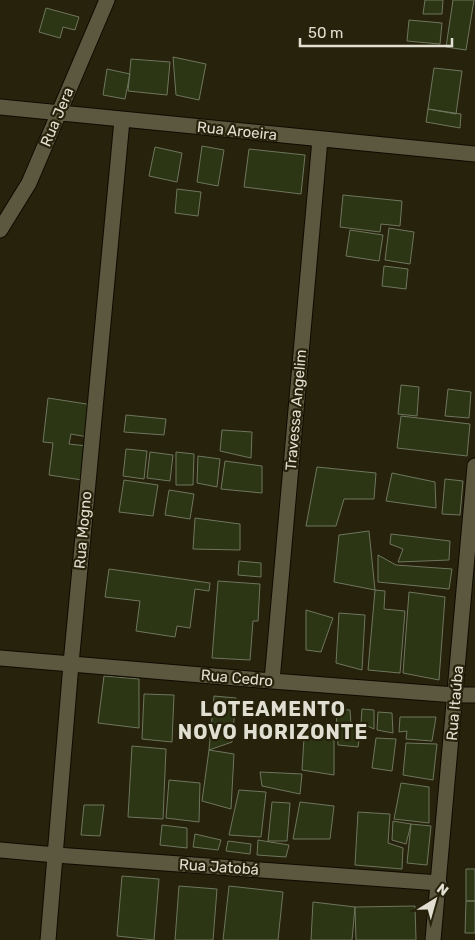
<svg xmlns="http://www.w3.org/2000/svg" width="475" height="940" font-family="Rubik,sans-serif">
	<rect width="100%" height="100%" fill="#26220b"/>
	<path fill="#2c3514" stroke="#6f765e" d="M425,0H443L442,14H423Z
		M453,0H474L466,50L446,47Z
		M46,8L79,17L75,30L63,27L60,38L39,32Z
		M409,20L442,23L440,44L407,41Z
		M173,57L206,64L199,100L176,95Z
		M131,59L170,62L167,95L128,91Z
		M434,68L462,71L456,114L428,109Z
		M107,69L130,74L125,99L103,95Z
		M428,109L461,114L460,128L426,122Z
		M202,146L224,150L218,186L197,182Z
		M155,147L182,153L177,182L149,176Z
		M249,149L305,155L301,194L244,187Z
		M177,189L201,192L198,216L175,213Z
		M343,195L402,201L400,226L381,224L380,232L340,227Z
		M389,228L414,232L410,264L385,260Z
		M350,230L383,235L379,261L346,256Z
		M384,266L408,269L406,289L382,286Z
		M401,385L419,387L417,416L398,414Z
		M448,389L471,392L469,418L445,416Z
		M48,398L93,405L88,437L71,434L69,444L87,446L82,480L49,475L53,443L43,442Z
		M126,415L166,419L164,435L124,432Z
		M401,416L470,424L467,456L397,448Z
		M222,430L252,432L251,458L220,451Z
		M126,449L147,451L144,479L123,476Z
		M150,452L173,455L170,481L147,478Z
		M176,452L194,454L193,485H176Z
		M198,456L220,459L217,487L197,483Z
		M225,461L262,466V493L221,489Z
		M317,467L376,473L374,499H344L336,526H306Z
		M392,473L435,482L436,508L386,501Z
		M445,479L463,481L460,515L442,514Z
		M124,480L158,485L153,516L119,512Z
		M169,490L194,494L190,519L165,515Z
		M195,518L240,524V550L193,549Z
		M369,531L375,590L334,582L339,535Z
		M391,534L450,541L449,560L398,562L403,549L390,544Z
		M378,555L396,565L452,569L449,589L378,582Z
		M239,561L261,563V577L238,575Z
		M109,569L210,583L209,591L195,589L190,628L177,626L175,637L136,631L140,601L105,597Z
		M218,581L260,584L258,621H253L250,660L212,658Z
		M375,590L385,591L384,609L405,611L400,673L368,670Z
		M409,592L445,597L439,680L403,673Z
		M306,610L333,618L321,652L306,650Z
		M339,613L365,615L362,670L336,663Z
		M104,676L139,679V728L98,723Z
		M144,694L174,695L172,742L142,739Z
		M214,696L236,698L232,742L209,750Z
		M336,709L350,710L351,724L361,727L358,747L338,745Z
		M362,709L374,710V729L361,723Z
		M378,712L392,713L393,733L377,730Z
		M400,717H436L432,741L406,739L407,731L399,732Z
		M305,723L334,728V775L302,770Z
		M376,738L396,739L392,771L372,768Z
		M406,743L437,744L433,780L403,775Z
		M132,746L166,749L163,819L128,817Z
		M209,750L234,754L231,809L202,801Z
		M260,772L302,774L300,794L262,786Z
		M169,780L200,783L199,822L166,818Z
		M401,783L429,787V823L394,819Z
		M239,790L266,792L261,837L229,835Z
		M272,802L290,803L287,841H268Z
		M300,802L334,806L330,839H293Z
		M84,805H104L100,836L81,835Z
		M358,812L390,814L388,843L403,848L402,869L355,865Z
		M393,821L411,824L406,844L392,840Z
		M411,824L431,826L427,865L407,863Z
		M162,825L187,828V848L160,845Z
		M195,834L221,840L218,850L193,847Z
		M258,840L289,845L286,857L257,855Z
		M228,841L251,844L250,854L226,851Z
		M466,869H475V901H466Z
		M122,876L159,879L154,940L117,936Z
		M179,886L217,889L213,940H175Z
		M229,886L283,892L278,940H223Z
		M466,901H475V933H465Z
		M313,902L355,907L352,940H311Z
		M415,906L416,940H356L355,907Z"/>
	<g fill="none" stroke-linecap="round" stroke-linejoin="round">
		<defs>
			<path id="street" d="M0,107L475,154
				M0,230L29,183L107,0
				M0,658L272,681L455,695H475
				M272,681L320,139
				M0,850L56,855L439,883
				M48,940L71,664L122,120
				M433,940L475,466"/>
		</defs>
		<use href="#street" stroke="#0f0b00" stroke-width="17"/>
		<use href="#street" stroke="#5c5840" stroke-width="15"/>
	</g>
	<g text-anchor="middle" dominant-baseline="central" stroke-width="4.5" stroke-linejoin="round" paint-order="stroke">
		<g font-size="15" fill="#e1dfd1" stroke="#26220b">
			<text transform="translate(57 117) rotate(-67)">Rua Jera</text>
			<text transform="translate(237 131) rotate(6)">Rua Aroeira</text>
			<text transform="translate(296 410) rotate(-85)">Travessa Angelim</text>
			<text transform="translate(83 530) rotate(-85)">Rua Mogno</text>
			<text transform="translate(237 678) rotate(5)">Rua Cedro</text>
			<text transform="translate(455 703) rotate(-85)">Rua Itaúba</text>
			<text transform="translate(219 867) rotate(4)">Rua Jatobá</text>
		</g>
		<g font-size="20" font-weight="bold" letter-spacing="1" fill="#e1dfd1" stroke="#26220b">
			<text x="273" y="709">LOTEAMENTO<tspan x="273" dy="23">NOVO HORIZONTE</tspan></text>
		</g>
	</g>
	<g transform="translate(435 900) rotate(37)" stroke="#26220b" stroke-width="4" paint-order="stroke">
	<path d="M0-4L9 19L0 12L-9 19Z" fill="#e1dfd1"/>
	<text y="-8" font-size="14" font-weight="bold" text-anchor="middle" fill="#e1dfd1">N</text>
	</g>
	<path d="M300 38v8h152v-8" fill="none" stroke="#e1dfd1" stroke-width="2.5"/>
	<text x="308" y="38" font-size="15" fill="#e1dfd1" stroke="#26220b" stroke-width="4" paint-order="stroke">50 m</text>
</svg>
